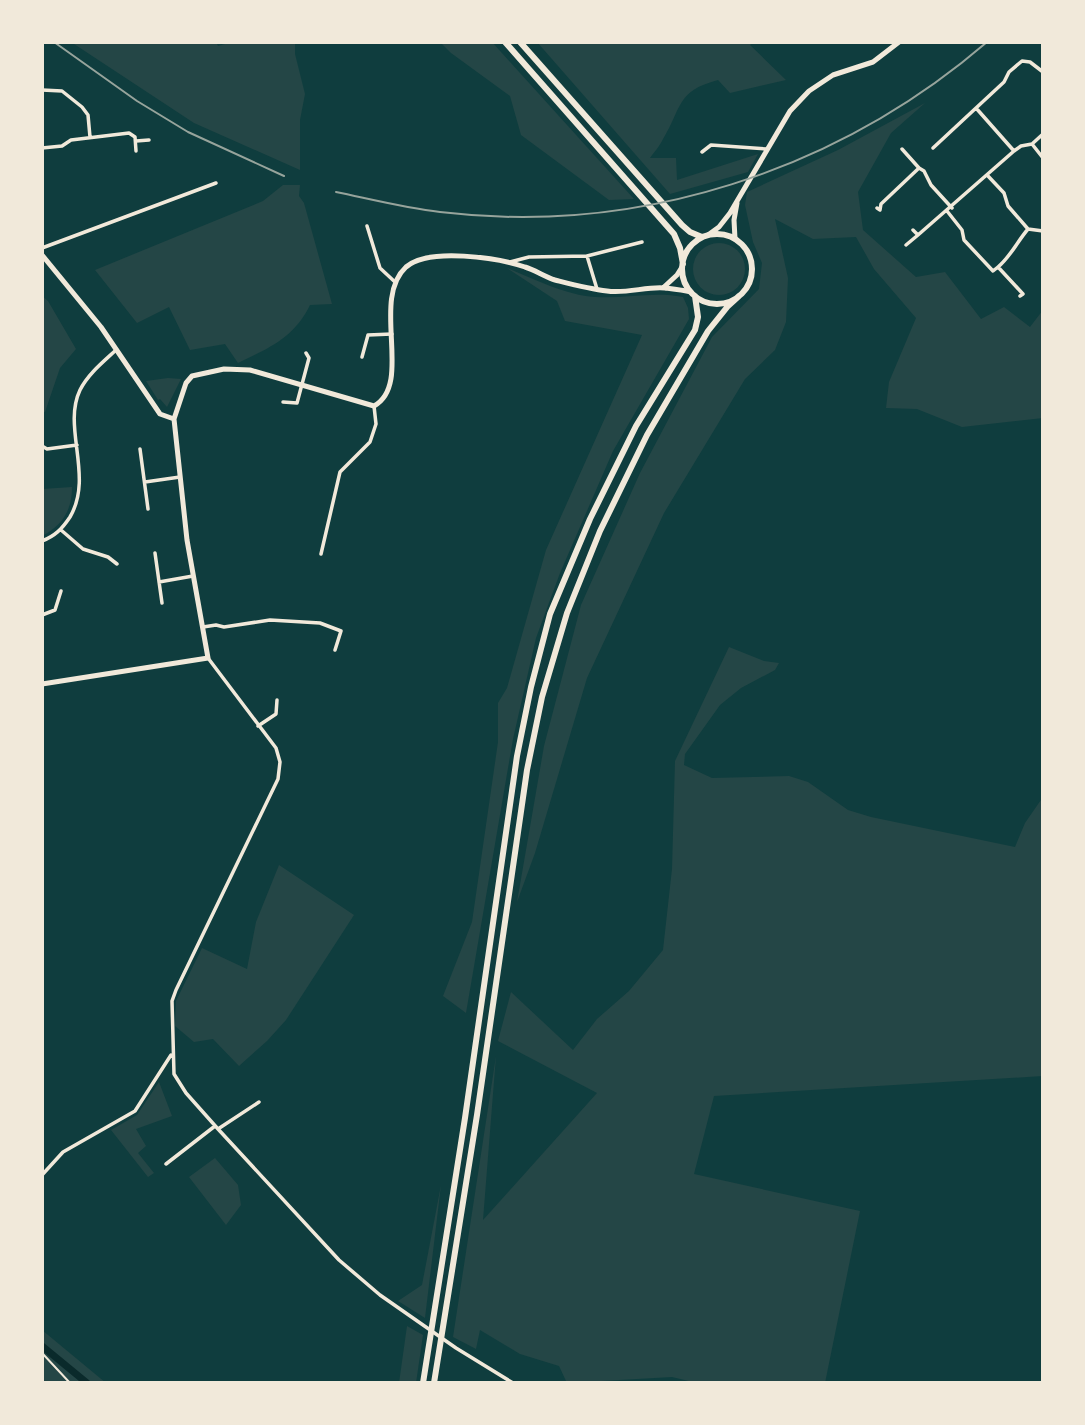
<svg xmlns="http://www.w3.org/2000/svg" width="1085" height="1425" font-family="'Archivo Narrow',sans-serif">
	<rect width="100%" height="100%" fill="#0f3d3e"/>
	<path fill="#244646" d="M71,42H216L218,46L232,42H295V54L305,94L300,120V170L194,123Z
		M440,42H492L634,199L609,200L521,135L510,96L451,53Z
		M537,42H753L750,45L786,80L730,93L718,80C676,91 682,108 663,139C660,146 654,152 650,158H676L677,180L758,154L748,172L670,194Z
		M925,103L891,133L858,192L863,230L916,277L945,272L981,319L1004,307L1030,327L1043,310V418L962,427L917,409L886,408L889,382L916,318L874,269L856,237L813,239L775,219L788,278L786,322L775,350L745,379L664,513L587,678L535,853L517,902L544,746L581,605L640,473L712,337L759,289L762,263L753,242L745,205L747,192L838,150Z
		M283,185H300L299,196L304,203L332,304L310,305C294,338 269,348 238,363L225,344L190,350L169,307L137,323L95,270L263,201Z
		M693 269a26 26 0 1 1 52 0a26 26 0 1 1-52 0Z
		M507,268C534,279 566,295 595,297C625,299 654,291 683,297L688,308L689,319L613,451L560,573L536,638L513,739L466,1013L443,996L472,922L498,742V703L507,688L546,550L642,335L565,321L557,301Z
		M42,296L48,301L76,349L60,368L45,412L42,411Z
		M168,378L181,379L167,407L160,399L158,400L146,381Z
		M72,487C72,510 63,525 42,536V489Z
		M729,647L764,661L779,663L775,670L741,688L720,705L685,754L684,765L712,778L789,776L808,782L848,810L871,817L1015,847L1025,823L1043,797V1076L714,1096L694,1174L860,1211L825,1383H697L672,1377L567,1383L559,1366L520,1354L480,1330L476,1349L453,1337L496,1056L483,1220L597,1093L498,1041L511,992L573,1050L597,1019L629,991L663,950L672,869L675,761Z
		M279,865L354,915L286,1020L267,1041L239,1066L213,1039L194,1042L175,1026L176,1001L202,948L247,969L256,922Z
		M159,1082L172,1116L136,1129L146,1146L138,1153L154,1173L148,1177L111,1130L137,1115Z
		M215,1158L238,1185L241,1205L226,1225L189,1177Z
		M441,1185L425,1318L398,1301L422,1285Z
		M407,1326L423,1335L416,1383H399Z
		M42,1330L106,1383H42Z"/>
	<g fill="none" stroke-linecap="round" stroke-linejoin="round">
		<path stroke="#0a2a2b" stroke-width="7" d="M42,1346L87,1383"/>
		<path stroke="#f1e9da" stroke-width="2" d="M42,1353L70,1383"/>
		<path stroke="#f1e9da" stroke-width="3.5" d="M42,90L62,91L82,107L88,115L90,137
			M976,108L1004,82L1009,72L1022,61L1030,62L1043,72
			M136,141L149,140
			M1032,144L1043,158
			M42,148L62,146L71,140L129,133L135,137L136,151
			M933,148L976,108L1014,151
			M702,152L711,145L766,149
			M919,168L924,171L931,185L952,208
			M988,176L1004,193L1008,206L1028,229
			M877,208L880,210L881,204L919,168L902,149
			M947,211L962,230L964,240L993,271L998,267
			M367,226L380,268L395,282
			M1028,229L1043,231
			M913,230L918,235L1014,151L1021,146L1032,144L1043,134
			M906,245L918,235
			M42,248L216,183
			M587,256L597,289
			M510,262L529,257L587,256L642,242
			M1020,296L1023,294L998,267C1011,256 1017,242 1028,229
			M362,357L368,335L392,334
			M283,402L297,403L309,358L306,353
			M42,446L47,449L77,445
			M140,449L148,509
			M145,482L180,477
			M61,530L83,549L108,557L117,564
			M42,541C55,536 62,529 70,517C94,476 62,428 80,390C88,374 103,362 116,350
			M155,553L162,603
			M321,554L340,472L370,442L376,424L374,406
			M159,582L193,576
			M42,615L55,610L61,591
			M203,627L216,625L224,627L270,620L320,623L341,631L335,650
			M208,658L276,748L280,762L278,779L176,990L172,1001L174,1074L186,1093L218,1129L339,1260L380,1295L456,1348L513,1383
			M258,726L276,714L277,700
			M218,1129L259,1102
			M166,1164L215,1126
			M42,1175L63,1152L135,1111L171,1055"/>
		<path stroke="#f1e9da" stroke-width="5" d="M708,235L719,227L730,213L790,111L809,91L833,75L873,62L899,42
			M735,239L734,220L737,203
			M42,255L101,327L160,414L174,419
			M664,287L677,275L682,267
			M42,684L208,658L187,540L174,419L186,383L192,376L224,369L250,370L374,406C414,384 370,300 406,267C429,247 498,258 525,267C535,270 545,277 555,280C571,284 590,289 607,291C626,294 648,286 665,288C673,289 682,290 691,292"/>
		<path stroke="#f1e9da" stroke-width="6" d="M505,42L674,234L680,248L683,264
			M520,42L682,225L690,232L702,237
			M682 269a35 35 0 1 1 70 0a35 35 0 1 1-70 0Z
			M423,1383L465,1118L517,756L531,687L550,614L590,519L636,426L695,330L698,317L695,296
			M434,1383L477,1115L527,770L542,697L567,613L600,531L647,435L708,331L728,306L739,296"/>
		<path stroke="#97a49c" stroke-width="2" d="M54,42L137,101L188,132L284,176
			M336,192C370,199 405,208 440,212C638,236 837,171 987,42"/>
	</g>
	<rect width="1085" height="1425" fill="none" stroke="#f1e9da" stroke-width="88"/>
</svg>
